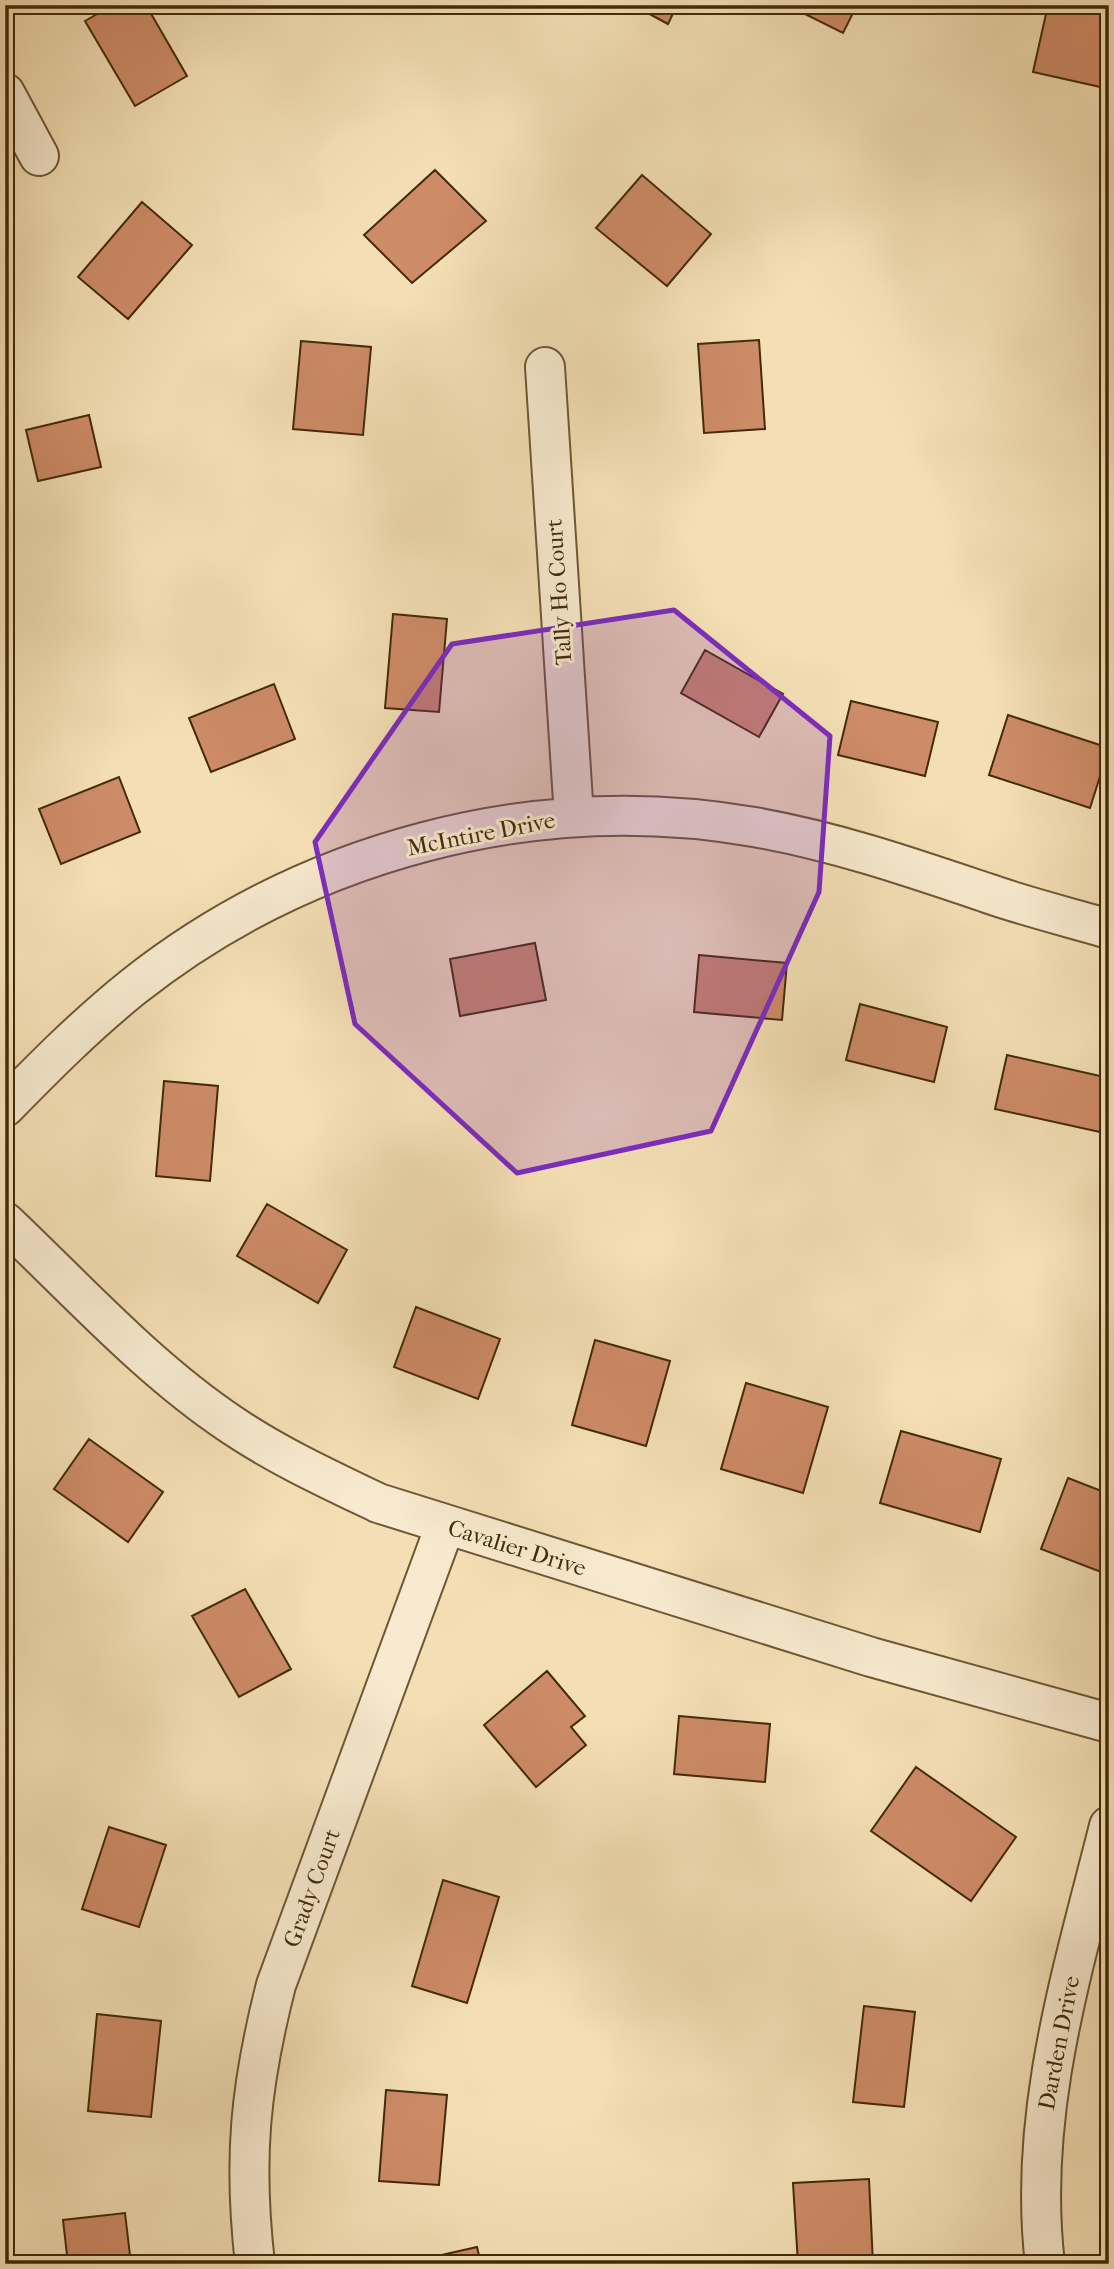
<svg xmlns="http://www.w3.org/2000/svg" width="1114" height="2269" font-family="'IM FELL French Canon',serif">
	<rect width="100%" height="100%" fill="#f4dfb5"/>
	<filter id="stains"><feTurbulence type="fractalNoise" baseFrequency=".00286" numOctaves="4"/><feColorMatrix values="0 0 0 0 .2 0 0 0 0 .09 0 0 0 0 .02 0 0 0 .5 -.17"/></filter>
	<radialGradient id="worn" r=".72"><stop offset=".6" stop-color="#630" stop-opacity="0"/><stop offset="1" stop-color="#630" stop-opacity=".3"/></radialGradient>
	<path fill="#cd8b67" stroke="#432a09" stroke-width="2" d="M113,5H146L187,76L135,106L85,21Z
		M633,5H677L668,24Z
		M787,5H857L843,33Z
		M923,5H944L927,13Z
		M1048,5H1090L1109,9V78L1105,88L1033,72Z
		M435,170L486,221L412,283L364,235Z
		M642,175L711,234L667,286L596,228Z
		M142,202L192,245L128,319L78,277Z
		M759,340L765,429L704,433L698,344Z
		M301,341L371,347L363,435L293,429Z
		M89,415L101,467L38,481L26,430Z
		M393,614L447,619L439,712L385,708Z
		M705,650L783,694L759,737L681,693Z
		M274,684L295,739L211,772L189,718Z
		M851,701L938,722L925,776L838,755Z
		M1008,715L1109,748L1090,808L989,775Z
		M119,777L140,832L61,864L39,809Z
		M535,943L546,1000L460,1016L450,959Z
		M699,955L787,963L782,1020L694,1012Z
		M860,1004L947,1027L934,1082L846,1060Z
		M1007,1055L1109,1078L1100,1132L995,1109Z
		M164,1081L218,1086L210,1181L156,1176Z
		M267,1204L347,1250L318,1303L237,1256Z
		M416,1307L500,1339L478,1399L394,1367Z
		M595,1340L670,1361L646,1446L572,1425Z
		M746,1383L828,1407L803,1493L721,1469Z
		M901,1431L1001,1459L980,1532L880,1503Z
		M89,1439L163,1492L128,1542L54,1489Z
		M1068,1478L1109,1494V1575L1041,1549Z
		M245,1589L291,1669L239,1697L192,1616Z
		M547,1671L585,1716L571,1727L586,1745L536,1787L484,1725Z
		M679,1716L770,1724L765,1782L674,1774Z
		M916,1767L1016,1837L971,1901L871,1831Z
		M109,1827L166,1845L139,1927L82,1909Z
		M443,1880L499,1897L467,2003L412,1986Z
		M864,2006L915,2012L904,2107L853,2102Z
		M97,2014L161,2021L151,2117L88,2111Z
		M386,2090L447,2095L439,2185L379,2181Z
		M869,2179L873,2264H798L793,2183Z
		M125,2213L131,2264H68L63,2220Z
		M477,2247L481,2264H416L415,2261Z"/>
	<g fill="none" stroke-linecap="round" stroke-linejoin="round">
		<defs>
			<path id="minor" d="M5,93L39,156
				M545,367L574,817
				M5,1107C46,1065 87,1024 133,987C306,850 536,789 754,827C834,841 910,867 987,893C1027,907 1068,917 1109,929
				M5,1222C78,1291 148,1369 232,1425C278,1456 328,1479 378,1503L871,1657L1109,1723
				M255,2264C243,2159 250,2087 276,1985L445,1526
				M1045,2264C1027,2114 1073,1970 1109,1826"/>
		</defs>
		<use href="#minor" stroke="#6f5734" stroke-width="42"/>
		<use href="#minor" stroke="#f8eacf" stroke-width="38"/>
	</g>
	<path fill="#7b2cbf" fill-opacity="0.2" stroke="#7b2cbf" stroke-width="5" stroke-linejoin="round" d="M674,610L830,736L819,892L711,1131L517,1173L355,1024L315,842L452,644Z"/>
	<g text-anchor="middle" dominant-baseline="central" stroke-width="6" stroke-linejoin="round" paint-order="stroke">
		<g font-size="23" fill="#432a09" stroke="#f8eacf">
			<text transform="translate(559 592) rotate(-94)">Tally Ho Court</text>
			<text transform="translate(481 834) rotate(-11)">McIntire Drive</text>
			<text transform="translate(517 1548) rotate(17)">Cavalier Drive</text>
			<text transform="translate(312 1888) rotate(-70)">Grady Court</text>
			<text transform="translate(1059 2043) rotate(-79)">Darden Drive</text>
		</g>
	</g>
	<rect width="1114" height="2269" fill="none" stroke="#f4dfb5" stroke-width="28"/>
	<rect x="7" y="7" width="1100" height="2255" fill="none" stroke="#432a09" stroke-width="3.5"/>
	<rect x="14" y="14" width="1086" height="2241" fill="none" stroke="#432a09" stroke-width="2"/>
	<rect width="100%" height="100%" filter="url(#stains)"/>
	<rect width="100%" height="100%" fill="url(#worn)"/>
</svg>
